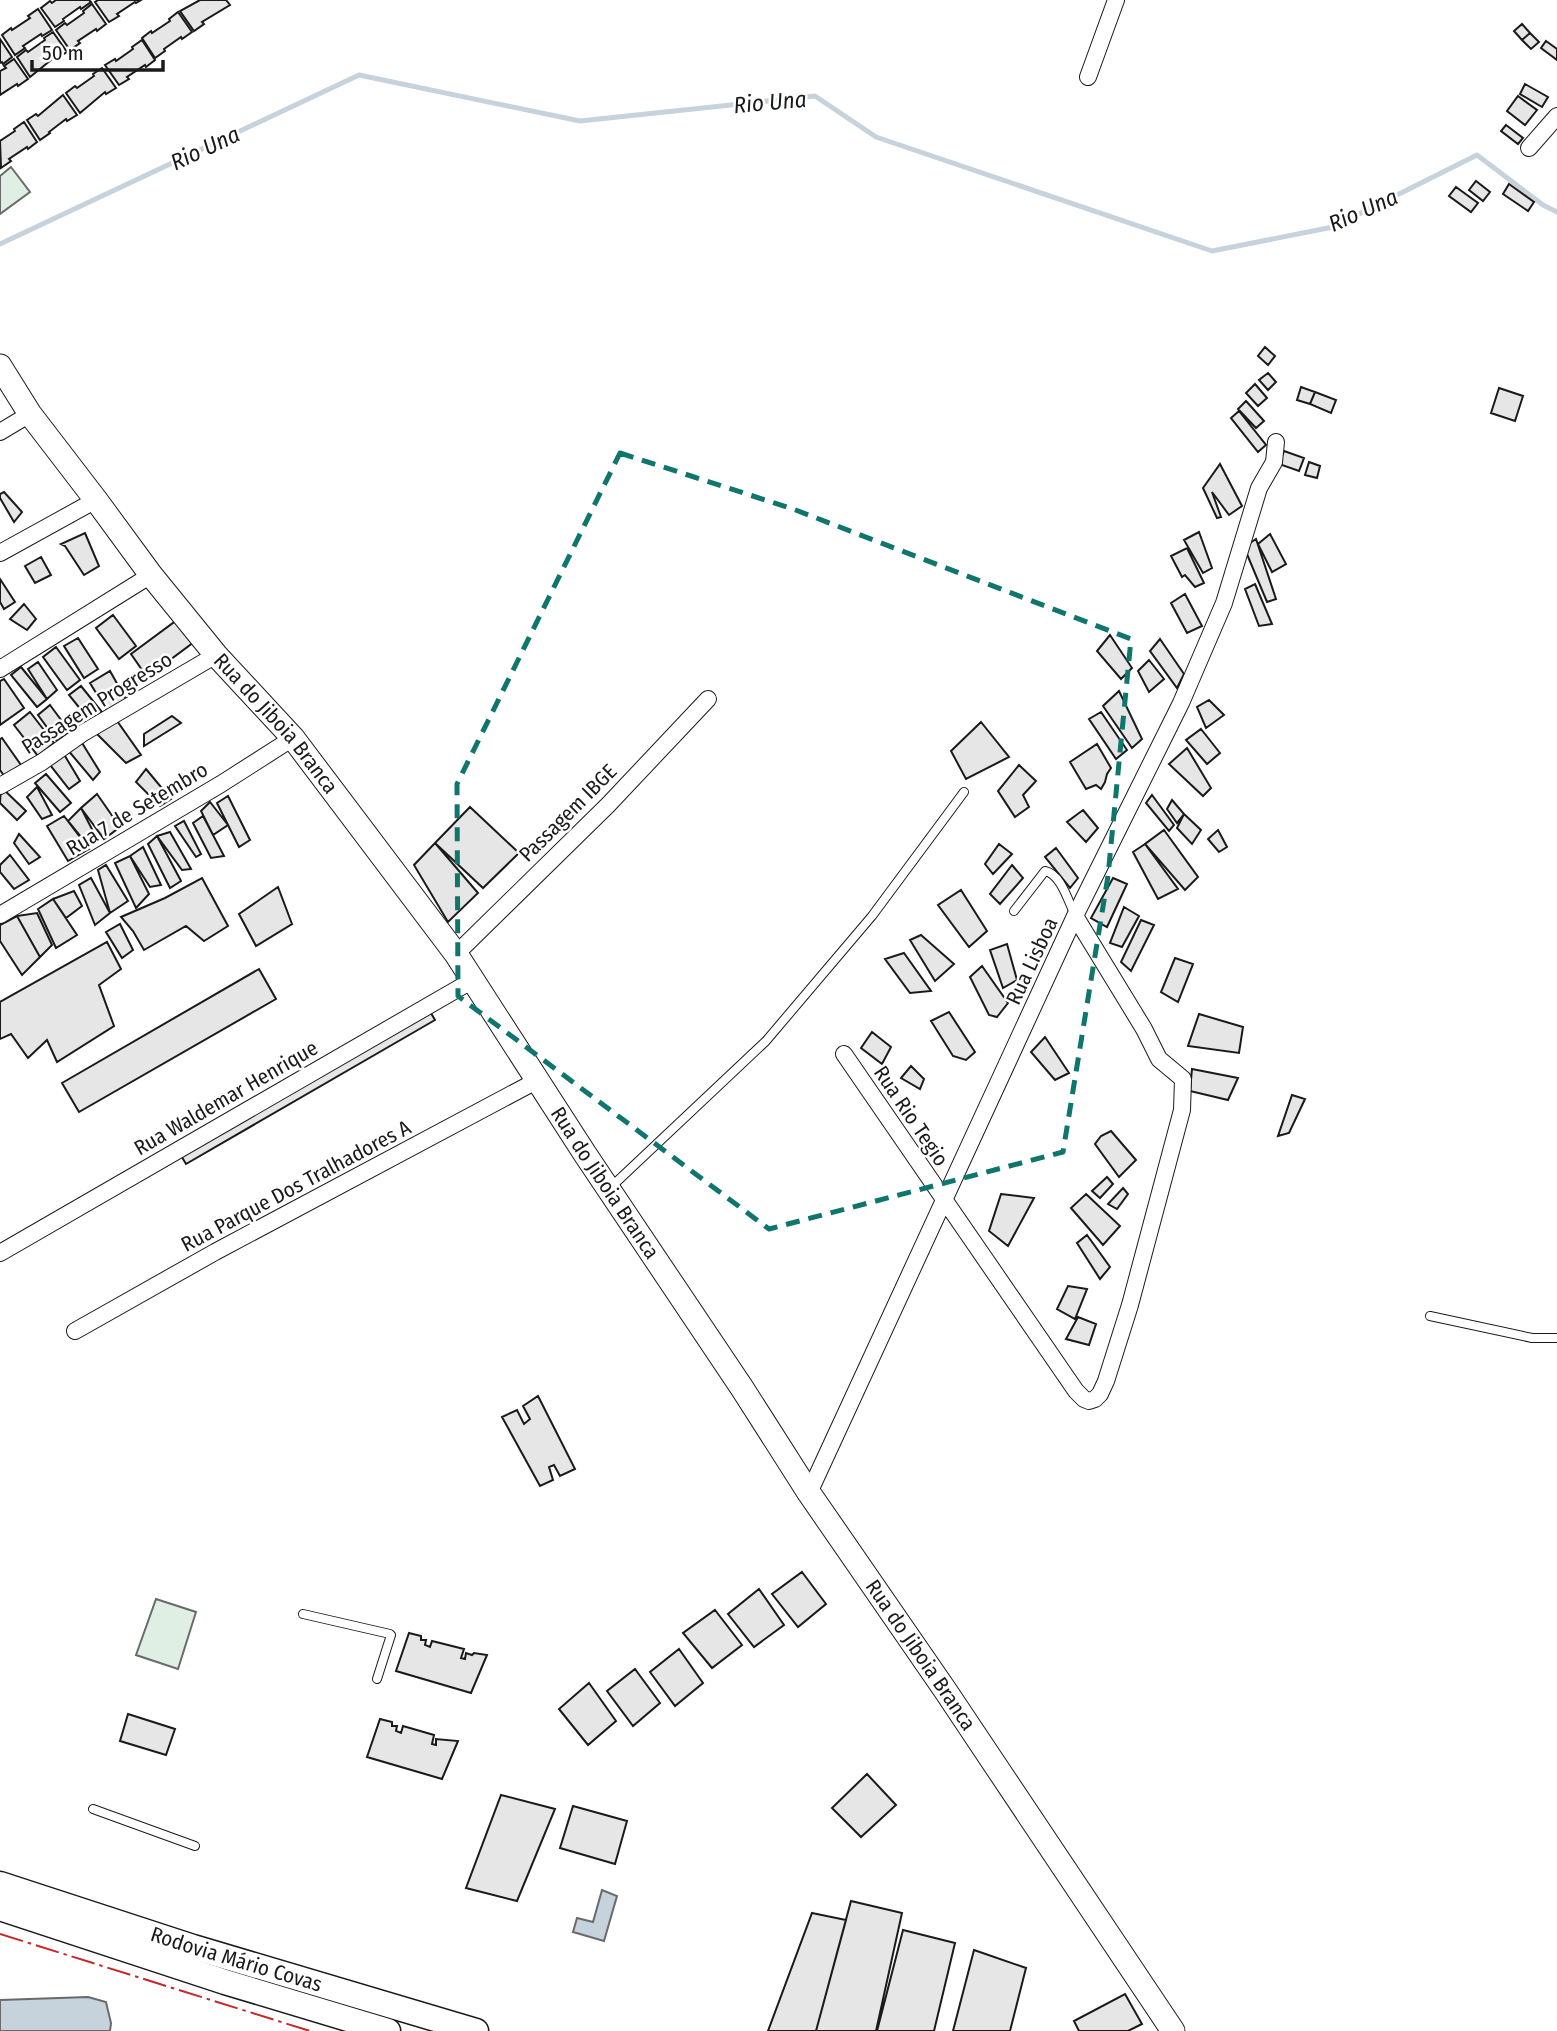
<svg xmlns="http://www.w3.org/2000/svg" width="1557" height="2031" font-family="'Fira Sans Condensed',sans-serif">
	<rect width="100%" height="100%" fill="#fff"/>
	<path fill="#e0efe3" stroke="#6a6a6a" stroke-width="2" d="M11,167L30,192L0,214V176Z
		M156,1599L196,1612L178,1669L136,1655Z"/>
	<path fill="#c6d2dc" stroke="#6a6a6a" stroke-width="2" d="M602,1890L617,1896L604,1941L573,1932L577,1918L593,1922Z
		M88,1997L106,2002L111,2023L110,2031H0V2000Z"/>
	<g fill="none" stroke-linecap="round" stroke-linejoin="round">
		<path stroke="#c6d2dc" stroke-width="5" d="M0,244L359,75L580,121L815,96L876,137L1212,251L1333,227L1477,155L1543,205L1557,212"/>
	</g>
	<path fill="#e6e6e6" stroke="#1a1a1a" stroke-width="2" d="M56,0H89L91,2L81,9L80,7L63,19L64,21L55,27L41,8L50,1L52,3Z
		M98,0H141L136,3L135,2L117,14L119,16L109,22L95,2Z
		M200,0H226L230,5L202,22L204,24L194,31L180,11Z
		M92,4L106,24L97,31L96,29L78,41L80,43L70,50L56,30L65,23L67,25L84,13L83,11Z
		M38,9L52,30L42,36L41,34L23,46L25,48L15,55L2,35L11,28L12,30L30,18L28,16Z
		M178,12L192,32L182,39L181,37L164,49L165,51L155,58L142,38L151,31L152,33L170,21L169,19Z
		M1522,24L1530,33L1522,40L1514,31Z
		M53,32L67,52L57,58L56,56L30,77L17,57L26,50L28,52L45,40L44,38Z
		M1530,33L1539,42L1531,49L1522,40Z
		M0,39L12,57L3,64L2,62L0,63Z
		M142,40L155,60L146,67L145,65L127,77L129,79L119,85L105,65L115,59L116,61L133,49L132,47Z
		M1546,41L1557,49V60L1541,48Z
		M14,59L28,79L18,86L17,84L0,95V71L6,68L4,66Z
		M102,68L116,88L106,94L105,92L80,113L66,93L75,86L77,88L94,76L93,74Z
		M1525,84L1548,97L1542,107L1520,94Z
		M63,95L77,115L67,121L66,119L49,132L50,133L40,140L27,120L36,114L38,116Z
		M1518,96L1537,110L1525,125L1507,111Z
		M24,122L37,142L28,149L27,147L9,159L11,161L1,168L0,141L15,131L14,129Z
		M1506,125L1523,138L1518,144L1501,131Z
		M1476,181L1490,192L1483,201L1469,190Z
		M1509,184L1534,202L1528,211L1503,194Z
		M1456,187L1478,203L1471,212L1449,196Z
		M1265,347L1275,356L1268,365L1258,356Z
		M1268,373L1276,382L1268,390L1259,380Z
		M1255,384L1267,398L1258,406L1246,393Z
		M1301,387L1315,392L1310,404L1297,400Z
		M1499,388L1523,396L1515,421L1491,413Z
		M1315,392L1336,400L1331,413L1310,404Z
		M1246,401L1264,421L1256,428L1238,409Z
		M1239,411L1266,445L1258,452L1231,418Z
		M1284,451L1304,458L1299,471L1279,464Z
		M1309,462L1320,466L1317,478L1305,475Z
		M1220,464L1242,506L1229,515L1212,492L1221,517L1217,518L1203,488Z
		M4,492L22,512L14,522L0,498V494Z
		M1199,532L1212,568L1203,573L1184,540Z
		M85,533L99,566L84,575L65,546L61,544Z
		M1270,534L1286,564L1272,572L1258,544Z
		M1256,539L1276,599L1267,602L1244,547Z
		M1187,548L1204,583L1195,587L1185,575L1182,577L1171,556Z
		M41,557L51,575L35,583L25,566Z
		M0,579L15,602L4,609L0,602Z
		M1255,584L1272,624L1259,626L1245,589Z
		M1185,594L1202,626L1187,633L1171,603Z
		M24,604L36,619L27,630L10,619Z
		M113,615L136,646L119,659L96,628Z
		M177,620L194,642L147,677L131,654Z
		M1110,635L1132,668L1121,679L1097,651Z
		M78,638L98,669L84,678L64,646Z
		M1160,639L1184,674L1177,688L1150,651Z
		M56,647L80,680L67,690L43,657Z
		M1149,660L1164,679L1149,692L1138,671Z
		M38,662L57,690L47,699L28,669Z
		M21,667L47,699L37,707L11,675Z
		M110,671L128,703L109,714L90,683Z
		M4,679L24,708L0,725V681Z
		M81,686L102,712L90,721L69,695Z
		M1119,691L1142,739L1132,748L1103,706Z
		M1209,700L1224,715L1206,728L1197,707Z
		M50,705L70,732L57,741L38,715Z
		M30,712L54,743L38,756L14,725Z
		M1101,712L1127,750L1116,759L1089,719Z
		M172,716L181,723L144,746V734Z
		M115,718L141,755L126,763L97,734Z
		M981,722L1009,757L966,779L951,751Z
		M1201,729L1220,753L1207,764L1186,740Z
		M2,738L21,765L5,777L0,770V739Z
		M79,738L100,772L93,780L67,749Z
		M1097,744L1111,768L1107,774L1105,782L1101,789L1096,785L1086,789L1070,762Z
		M1187,748L1211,788L1203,796L1169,764Z
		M62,751L80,781L69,789L47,761Z
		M1019,765L1036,781L1023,795L1029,807L1015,817L998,791Z
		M146,769L171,799L160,806L136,782Z
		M46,774L71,803L60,812L35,783Z
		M1,787L26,811L17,820L0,803Z
		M37,787L52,815L42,819L27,797Z
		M97,794L120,827L104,839L81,808Z
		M1152,795L1174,825L1169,831L1146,803Z
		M228,796L250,840L239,847L217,803Z
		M1172,800L1184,814L1177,823L1167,809Z
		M210,802L228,825L213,835L201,811Z
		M470,807L519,853L483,888L435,843Z
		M81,808L95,835L85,842L68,821Z
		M1083,810L1098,828L1086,842L1067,822Z
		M1184,814L1201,830L1192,844L1177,828Z
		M64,816L89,849L68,861L47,826Z
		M203,816L213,835L224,856L211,858L193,823Z
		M184,821L201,854L196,857L175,826Z
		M1164,830L1198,877L1185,890L1145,844Z
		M1218,830L1227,847L1219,852L1208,839Z
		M170,832L191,869L182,870L157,836Z
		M19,834L40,857L29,864L14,843Z
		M157,836L181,881L170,888L148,844Z
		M435,843L478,893L448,922L414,865Z
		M999,844L1012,854L993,874L985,864Z
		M1145,844L1178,889L1158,899L1133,852Z
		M143,847L161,885L150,887L130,856Z
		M1056,848L1078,878L1070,888L1045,857Z
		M10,855L29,880L14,889L0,872V865Z
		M130,856L149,894L136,908L115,863Z
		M106,865L128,901L110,913L98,870Z
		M1012,865L1023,878L1000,904L990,894Z
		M91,878L110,913L95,925L79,885Z
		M202,878L228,926L204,941L186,926L144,950L133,931L121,917L165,898Z
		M1113,878L1127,884L1107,927L1091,918Z
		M278,887L292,924L256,946L239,914Z
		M961,890L987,931L969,947L938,905Z
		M74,891L82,906L66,918L53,899Z
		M53,899L77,935L56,948L38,909Z
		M1124,907L1139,916L1122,947L1110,943Z
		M37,913L52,945L40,957L17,916Z
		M17,916L40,957L22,975L0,941V925Z
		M1141,920L1154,925L1131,971L1121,962Z
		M120,924L133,950L122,958L106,932Z
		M921,935L954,964L935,981L910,940Z
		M107,942L121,969L99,985L114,1026L57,1062L47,1040L28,1058L11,1034L0,1039V1002Z
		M1007,944L1017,980L1003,988L990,950Z
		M904,953L931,991L910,993L885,959Z
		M1175,958L1193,964L1178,1002L1161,992Z
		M982,966L1008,1003L997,1017L989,1015L970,977Z
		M259,969L276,999L79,1112L62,1083Z
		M428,1008L435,1020L186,1164L179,1152Z
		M949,1012L975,1052L966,1060L953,1056L931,1021Z
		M1199,1014L1243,1027L1239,1053L1188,1046Z
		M872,1032L891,1047L882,1064L861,1048Z
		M1045,1037L1069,1073L1055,1080L1031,1052Z
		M911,1066L924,1079L920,1089L901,1078Z
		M1192,1069L1238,1078L1228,1100L1190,1091Z
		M1292,1095L1305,1099L1289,1133L1278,1136Z
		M1111,1131L1136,1160L1119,1177L1095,1144L1101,1136Z
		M1107,1177L1113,1184L1100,1198L1092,1191Z
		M1123,1188L1128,1194L1117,1209L1108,1204Z
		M1001,1194L1034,1198L1008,1246L989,1231Z
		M1086,1194L1120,1226L1103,1245L1071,1208Z
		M1087,1235L1110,1267L1100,1279L1077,1243Z
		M1068,1286L1087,1289L1075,1319L1057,1309Z
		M1078,1317L1096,1324L1089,1345L1066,1339Z
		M538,1396L575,1469L560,1476L554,1465L549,1467L553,1480L540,1486L502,1417L517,1410L524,1424L530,1419L523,1406Z
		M802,1572L826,1604L798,1627L772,1594Z
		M759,1589L784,1625L754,1647L728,1614Z
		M715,1610L742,1645L712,1668L683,1633Z
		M409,1633L421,1636V1640H426L425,1645L430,1647L432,1641L464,1649L461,1658L465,1659L466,1653L472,1655L474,1653L487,1655L471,1693L396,1671Z
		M679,1649L703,1683L675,1706L650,1672Z
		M635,1669L660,1703L633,1726L607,1691Z
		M589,1683L616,1721L588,1745L559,1709Z
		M128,1714L175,1729L166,1755L120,1741Z
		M380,1719L392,1722V1726H397L396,1731L401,1733L403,1726L434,1735L432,1744L436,1745V1739L458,1741L442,1779L367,1757Z
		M867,1774L896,1805L861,1837L832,1808Z
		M501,1795L555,1809L517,1901L466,1888Z
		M573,1806L627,1821L615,1864L560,1848Z
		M851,1901L902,1913L876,2031H816Z
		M812,1913L846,1920L816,2031H768Z
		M903,1930L955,1943L934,2031H877Z
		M974,1950L1026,1968L1010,2031H953Z
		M1125,1994L1142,2024L1128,2031H1079L1074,2021Z"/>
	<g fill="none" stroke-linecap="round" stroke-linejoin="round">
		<defs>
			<path id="service" d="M1014,911L1045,871C1061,874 1068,901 1075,915
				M610,1188L766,1041L872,916L964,792
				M1430,1316L1532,1338H1557
				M303,1614L390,1634L391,1635L377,1679
				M93,1809L195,1846"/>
			<path id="minor" d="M1088,77L1116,0
				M1529,148L1557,116
				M0,432L30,414
				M0,553L96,500
				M0,669L151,575
				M0,786L42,762L83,733L216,655
				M0,915L221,784L293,738
				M456,954L608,805L708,699
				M844,1054L1076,1391L1084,1399L1089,1401L1095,1399L1100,1394L1106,1381L1130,1305L1182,1110L1183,1079L1159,1059L1144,1029L1075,916
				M0,1253L473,980
				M75,1331L215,1252L538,1080
				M809,1493L1075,916L1181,703L1224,603L1259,488L1274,462L1276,442"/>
			<g id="secondary">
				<path id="s1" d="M0,366L30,414L96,500L151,575L216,655L293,738L456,954L585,1154L742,1388L809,1493L945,1690L1173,2031"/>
			</g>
			<g id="primary">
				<path id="s2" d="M0,1884L193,1947L476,2031"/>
				<path d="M0,1908L225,1982L388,2031"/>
			</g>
		</defs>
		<use href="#service" stroke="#1a1a1a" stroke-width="10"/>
		<use href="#minor" stroke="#1a1a1a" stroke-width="18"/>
		<use href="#secondary" stroke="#1a1a1a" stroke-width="25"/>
		<use href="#primary" stroke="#1a1a1a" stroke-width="27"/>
		<use href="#service" stroke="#fff" stroke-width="8"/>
		<use href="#minor" stroke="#fff" stroke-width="16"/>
		<use href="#secondary" stroke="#fff" stroke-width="23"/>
		<use href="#primary" stroke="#fff" stroke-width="24"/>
		<path stroke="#c62828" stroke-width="2" stroke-dasharray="24 5 3.5 5" stroke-linecap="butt" d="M0,1934L310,2031"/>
	</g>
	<path fill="none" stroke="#0f766e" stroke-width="5" stroke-dasharray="14 9" stroke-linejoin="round" d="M620,453L793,509L1131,639L1108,876L1063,1152L769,1229L458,996L457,784Z"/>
	<g text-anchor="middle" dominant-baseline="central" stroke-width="5" stroke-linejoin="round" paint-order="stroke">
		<g font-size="21" fill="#1a1a1a" stroke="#fff">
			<text transform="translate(97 703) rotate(-32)">Passagem Progresso</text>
			<text stroke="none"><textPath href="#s1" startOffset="452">Rua do Jiboia Branca</textPath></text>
			<text transform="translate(137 809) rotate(-31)">Rua 7 de Setembro</text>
			<text transform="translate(568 813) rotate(-45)">Passagem IBGE</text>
			<text transform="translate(1032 961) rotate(-65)">Rua Lisboa</text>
			<text transform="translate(226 1098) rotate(-30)">Rua Waldemar Henrique</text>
			<text transform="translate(911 1116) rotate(56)">Rua Rio Tegio</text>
			<text stroke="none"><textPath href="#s1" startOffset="1018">Rua do Jiboia Branca</textPath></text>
			<text transform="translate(296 1186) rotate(-28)">Rua Parque Dos Tralhadores A</text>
			<text stroke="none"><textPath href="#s1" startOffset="1586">Rua do Jiboia Branca</textPath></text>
			<text stroke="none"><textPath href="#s2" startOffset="248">Rodovia Mário Covas</textPath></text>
		</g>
		<g font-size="23" font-style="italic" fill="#1a1a1a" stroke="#fff">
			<text transform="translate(770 102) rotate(-5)">Rio Una</text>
			<text transform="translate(205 148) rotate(-25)">Rio Una</text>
			<text transform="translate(1363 210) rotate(-24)">Rio Una</text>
		</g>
	</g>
	<path d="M32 60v10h131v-10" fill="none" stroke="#1a1a1a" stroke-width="3.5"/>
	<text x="42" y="60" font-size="21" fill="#1a1a1a" stroke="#ffffff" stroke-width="5" paint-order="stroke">50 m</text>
</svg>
